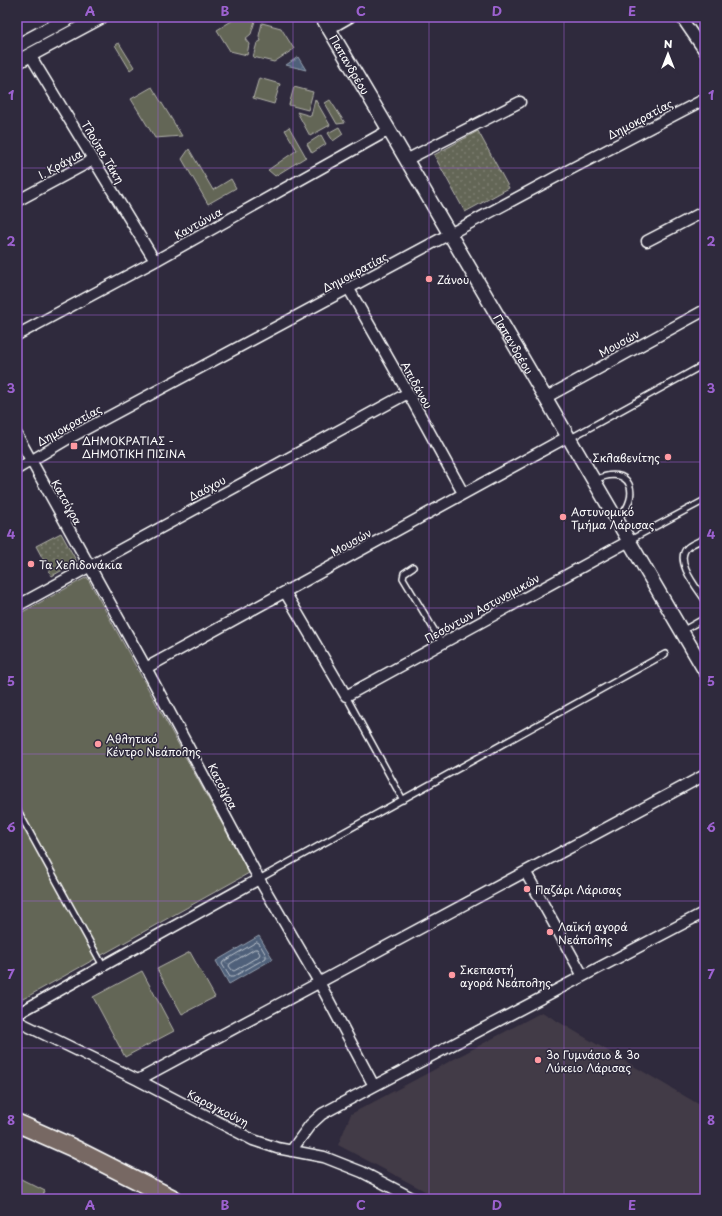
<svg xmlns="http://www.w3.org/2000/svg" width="722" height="1216" font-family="'Playpen Sans',sans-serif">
	<defs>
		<pattern id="park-dots" width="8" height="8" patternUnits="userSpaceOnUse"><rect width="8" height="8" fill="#646657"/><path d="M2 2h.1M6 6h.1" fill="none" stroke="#7b7d70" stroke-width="1.8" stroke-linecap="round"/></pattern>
		<pattern id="water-ripples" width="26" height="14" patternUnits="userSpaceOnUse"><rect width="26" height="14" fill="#4f617a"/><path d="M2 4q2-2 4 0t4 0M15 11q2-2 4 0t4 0" fill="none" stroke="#69798e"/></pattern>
	</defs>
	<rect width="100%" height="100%" fill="#2f2a3d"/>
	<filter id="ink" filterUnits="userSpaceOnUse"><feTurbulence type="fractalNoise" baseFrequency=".025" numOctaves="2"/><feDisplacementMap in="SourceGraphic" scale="8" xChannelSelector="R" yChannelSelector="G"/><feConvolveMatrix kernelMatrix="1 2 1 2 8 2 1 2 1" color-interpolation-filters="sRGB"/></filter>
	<g filter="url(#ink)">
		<path fill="#423a46" d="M542,1012L705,1108V1199H440L338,1145L351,1114Z"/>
		<path fill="#646657" stroke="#b2b2ab" d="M238,17L255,21L251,34L245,39L249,44L247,55L230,51L217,30Z
			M262,23L281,28L294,49L274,62L253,57L257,43L261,41L259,36Z
			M119,43L134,67L130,70L115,45Z
			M259,78L280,84L274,104L253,98Z
			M152,87L182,136L155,138L131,99Z
			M294,87L313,92L308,110L289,105Z
			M315,99L330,125L310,136L297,112L311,116Z
			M330,100L345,123L337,124L325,103Z
			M289,127L306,157L275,176L268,170L297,150L285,130Z
			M339,127L343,134L333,141L328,133Z
			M321,135L326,144L312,153L307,144Z
			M189,149L213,190L231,179L236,188L208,204L182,159Z
			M87,577L249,873L23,999L17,997V615Z
			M190,952L215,997L182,1014L157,969Z
			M142,971L174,1031L125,1057L93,997Z
			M17,1177L45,1191L41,1199H17Z"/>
		<path fill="url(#park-dots)" stroke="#b2b2ab" d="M478,131L509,188L465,212L434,155Z
			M61,533L77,562L52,576L36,546Z"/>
		<path fill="url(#water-ripples)" stroke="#95a0af" d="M298,57L306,70L286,65Z
			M259,936L273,959L229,984L216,961Z"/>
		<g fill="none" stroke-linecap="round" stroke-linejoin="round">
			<path stroke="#b9c0ca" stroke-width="1" d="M257,942L259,943L266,955V958L233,977H230L222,964L223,962Z
				M255,949H257L260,954L259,956L234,971L232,970L229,966L230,964Z"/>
			<defs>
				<path id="service" d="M569,439L705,364
					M595,480C631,463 642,495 618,519
					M705,538C700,541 693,543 688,547C673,560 697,588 705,600
					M630,540L705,500
					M413,567L404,573L403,578L442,643
					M682,631L705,618
					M346,696L403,800
					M17,809L103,966
					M259,879L665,654"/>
				<path id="minor" d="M681,17L705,52
					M329,29L350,17
					M30,55L155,261
					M406,160L520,102
					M17,201L93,160
					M647,241L705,211
					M349,289L408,393L463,493
					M17,335L155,261L389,130
					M545,398L705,310
					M17,435L146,668L259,879L319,982L374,1086
					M17,469L71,437L569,170L705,99
					M285,592L346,696L629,541
					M17,606L408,393
					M146,668L567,437
					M526,873L583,976
					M17,1014L259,879
					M17,1021L138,1080L253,1140L277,1148L324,1157L362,1172L414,1199
					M138,1080C327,978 517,878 705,775
					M291,1151L310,1125L322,1114L374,1086L705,912"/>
				<g id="tertiary">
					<path id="s1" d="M322,17L389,130L705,671"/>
					<path d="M17,46L71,17"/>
					<path d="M17,62L101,17"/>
				</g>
				<path id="trunk" d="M17,1123L71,1147L174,1199"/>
			</defs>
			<use href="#service" stroke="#fff" stroke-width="8"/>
			<use href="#minor" stroke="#fff" stroke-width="13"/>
			<use href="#tertiary" stroke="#fff" stroke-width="16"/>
			<use href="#trunk" stroke="#fff" stroke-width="20"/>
			<use href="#service" stroke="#2f2a3d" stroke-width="5"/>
			<use href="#minor" stroke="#2f2a3d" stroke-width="10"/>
			<use href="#tertiary" stroke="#2f2a3d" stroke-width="13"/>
			<use href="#trunk" stroke="#776864" stroke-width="17"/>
		</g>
	</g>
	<path fill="none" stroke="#9c61cf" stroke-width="1" stroke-opacity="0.55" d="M158,17V1199M293,17V1199M429,17V1199M564,17V1199M17,168H705M17,315H705M17,462H705M17,608H705M17,754H705M17,901H705M17,1048H705"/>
	<g fill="#ff9aa2" stroke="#2f2a3d" stroke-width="1.5">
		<circle cx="429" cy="279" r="4"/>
		<rect x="70" y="442" width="8" height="8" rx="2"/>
		<circle cx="668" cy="457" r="4"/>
		<circle cx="563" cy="517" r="4"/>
		<circle cx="31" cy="564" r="4"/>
		<circle cx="98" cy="744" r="4"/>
		<circle cx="527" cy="889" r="4"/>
		<circle cx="550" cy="932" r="4"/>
		<circle cx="452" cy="975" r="4"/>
		<circle cx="538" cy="1060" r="4"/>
	</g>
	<g text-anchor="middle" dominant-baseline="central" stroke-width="3" stroke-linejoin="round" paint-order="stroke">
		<g font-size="11" fill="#fff" stroke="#2f2a3d">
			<text stroke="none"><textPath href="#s1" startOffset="55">Παπανδρέου</textPath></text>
			<text transform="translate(640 119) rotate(-28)">Δημοκρατίας</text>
			<text transform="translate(103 152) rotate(59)">Τλούπα Τάκη</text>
			<text transform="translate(60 164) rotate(-29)">Ι. Κράγια</text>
			<text transform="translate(198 223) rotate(-29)">Καντώνια</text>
			<text transform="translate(355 272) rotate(-28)">Δημοκρατίας</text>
			<text transform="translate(619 343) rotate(-29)">Μουσών</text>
			<text stroke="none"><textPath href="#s1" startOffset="379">Παπανδρέου</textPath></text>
			<text transform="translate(417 385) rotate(61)">Απιδάνου</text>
			<text transform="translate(69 425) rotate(-29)">Δημοκρατίας</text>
			<text transform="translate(207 488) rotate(-28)">Δαόχου</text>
			<text transform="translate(67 502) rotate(61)">Κατσίγρα</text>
			<text transform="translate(351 542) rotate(-29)">Μουσών</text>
			<text transform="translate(482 608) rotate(-29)">Πεσόντων Αστυνομικών</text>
			<text transform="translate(223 786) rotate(62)">Κατσίγρα</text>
			<text transform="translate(218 1108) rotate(27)">Καραγκούνη</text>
		</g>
		<g font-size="11" fill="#fff" stroke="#2f2a3d" text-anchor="start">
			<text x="437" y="279">Ζάνου</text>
			<text x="82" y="440">ΔΗΜΟΚΡΑΤΙΑΣ -<tspan x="82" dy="13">ΔΗΜΟΤΙΚΗ ΠΙΣΙΝΑ</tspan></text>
			<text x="660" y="457" text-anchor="end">Σκλαβενίτης</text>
			<text x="571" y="511">Αστυνομικό<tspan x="571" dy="13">Τμήμα Λάρισας</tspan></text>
			<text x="39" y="564">Τα Χελιδονάκια</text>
			<text x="106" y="738">Αθλητικό<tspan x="106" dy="13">Κέντρο Νεάπολης</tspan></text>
			<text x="535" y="889">Παζάρι Λάρισας</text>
			<text x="558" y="926">Λαϊκή αγορά<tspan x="558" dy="13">Νεάπολης</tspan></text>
			<text x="460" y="969">Σκεπαστή<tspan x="460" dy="13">αγορά Νεάπολης</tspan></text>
			<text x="546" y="1054">3ο Γυμνάσιο &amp; 3ο<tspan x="546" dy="13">Λύκειο Λάρισας</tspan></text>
		</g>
	</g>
	<rect width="722" height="1216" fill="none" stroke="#2f2a3d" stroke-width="44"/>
	<g transform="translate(668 54)" stroke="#2f2a3d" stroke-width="3" paint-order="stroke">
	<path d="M0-3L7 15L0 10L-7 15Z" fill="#ffffff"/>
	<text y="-6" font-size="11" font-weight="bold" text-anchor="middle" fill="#ffffff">N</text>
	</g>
	<rect x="22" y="22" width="678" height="1172" fill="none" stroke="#9c61cf" stroke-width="1.5"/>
	<g font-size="13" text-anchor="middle" font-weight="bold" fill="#9c61cf">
		<text x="90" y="16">A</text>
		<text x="225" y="16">B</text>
		<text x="361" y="16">C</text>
		<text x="497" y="16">D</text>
		<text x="632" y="16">E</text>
		<text x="11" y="100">1</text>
		<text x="711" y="100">1</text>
		<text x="11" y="246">2</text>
		<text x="711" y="246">2</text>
		<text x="11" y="393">3</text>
		<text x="711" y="393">3</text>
		<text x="11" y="539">4</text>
		<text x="711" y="539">4</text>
		<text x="11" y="686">5</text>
		<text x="711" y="686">5</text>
		<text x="11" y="832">6</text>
		<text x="711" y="832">6</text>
		<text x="11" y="979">7</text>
		<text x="711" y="979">7</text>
		<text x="11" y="1125">8</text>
		<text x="711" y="1125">8</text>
		<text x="90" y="1210">A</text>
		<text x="225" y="1210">B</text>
		<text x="361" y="1210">C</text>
		<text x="497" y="1210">D</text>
		<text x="632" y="1210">E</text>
	</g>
</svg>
